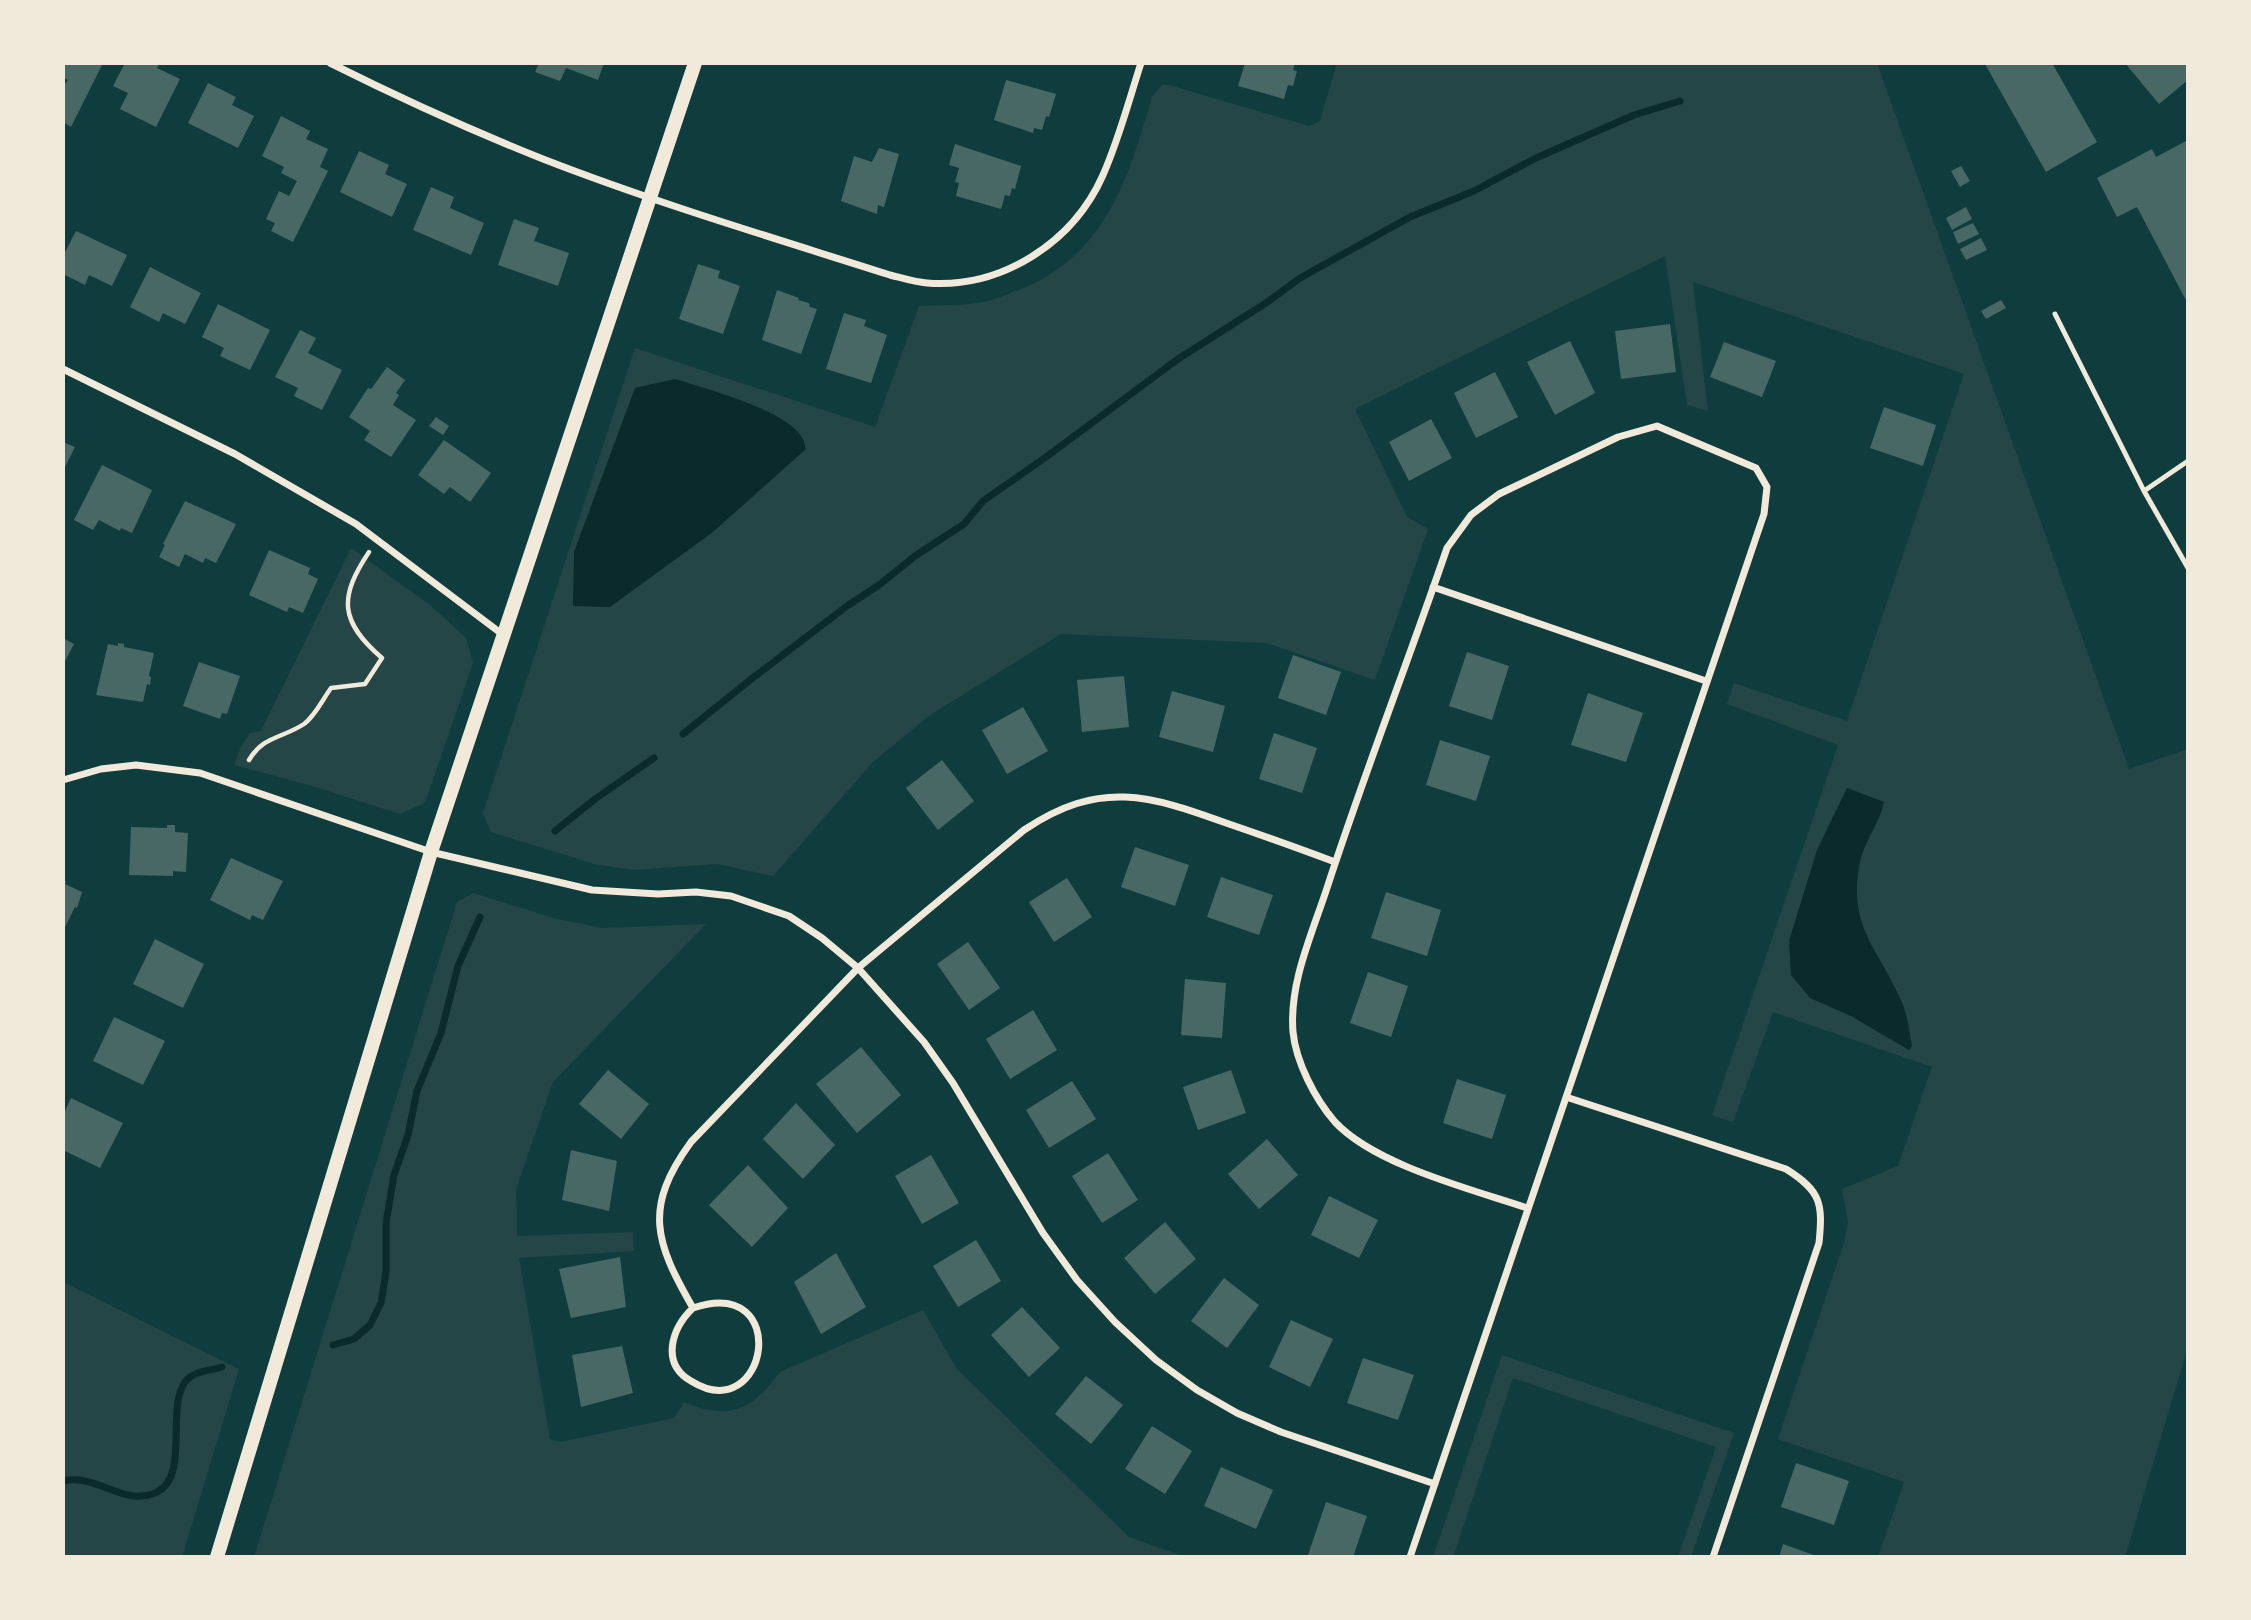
<svg xmlns="http://www.w3.org/2000/svg" width="2251" height="1620" font-family="Jost,sans-serif">
	<rect width="100%" height="100%" fill="#0f3d3e"/>
	<path fill="#244646" d="M1337,63H1877L2129,769L2188,749V1347L2125,1557H1878L1904,1482L1778,1439L1844,1243L1848,1222L1842,1189L1898,1166L1932,1067L1773,1012L1733,1122L1712,1115L1838,745L1727,704L1734,683L1847,721L1964,374L1693,282L1708,411L1687,405L1665,256L1355,409L1407,517L1428,529L1375,680L1266,643L1061,634L930,715L872,763L773,876L717,864L633,870L594,864L491,832L483,813L635,348L875,427L919,306C939,305 963,306 983,302C991,301 1000,297 1008,294C1103,262 1127,184 1152,97L1162,85H1169L1309,126L1320,121Z
		M351,548L430,605L466,638L473,663L425,803L400,814L309,785L234,765L241,747L250,733L261,731Z
		M473,893L557,919L602,928L706,924L553,1082L516,1189L517,1236L633,1232L634,1251L519,1258L550,1439L560,1442L674,1418L684,1402C728,1421 753,1410 780,1372L923,1310L957,1369L1129,1537L1185,1557H254L457,902Z
		M63,1282L239,1369L182,1557H63Z
		M1502,1355L1734,1433L1691,1557H1678L1716,1447L1513,1378L1453,1557H1433Z"/>
	<path fill="#0a2a2b" d="M675,379C706,389 788,410 803,439C804,439 805,449 806,449L713,532L610,607L573,606L574,552L635,388Z
		M1847,788L1884,802C1880,823 1864,841 1860,862C1847,925 1877,947 1900,998C1907,1012 1909,1030 1912,1046L1909,1050L1851,1016L1810,998L1791,975L1789,941L1817,850Z"/>
	<g fill="none" stroke-linecap="round" stroke-linejoin="round">
		<path stroke="#0a2a2b" stroke-width="7" d="M683,734L750,680L847,606L879,585L915,556L964,524L983,501L1046,457L1178,359L1266,303L1300,278L1410,217L1474,191L1536,158L1634,115L1680,101
			M555,831L595,799L654,758
			M333,1345L354,1339L370,1325L381,1303L386,1272V1223L394,1175L408,1135L417,1091L441,1033L458,966L480,917
			M63,1481C96,1473 126,1508 157,1492C192,1475 162,1398 190,1377C197,1371 213,1370 222,1367"/>
	</g>
	<path fill="#486865" d="M63,63H103L71,127L63,122V86L68,80L63,77Z
		M125,63H160L157,68L180,79L156,127L120,109L128,93L113,86Z
		M539,63H604L598,80L566,68L560,81L535,72Z
		M1245,63H1295L1293,70L1297,71L1293,86L1288,85L1284,99L1238,86Z
		M1987,63H2052L2097,142L2046,172L1985,64Z
		M2125,63H2188V80L2159,104Z
		M1006,80L1056,94L1049,117L1046,116L1042,130L1034,128L1033,133L994,120Z
		M208,83L236,97L232,105L254,116L238,148L188,123Z
		M281,116L310,131L306,139L328,149L320,167L328,171L293,242L271,231L275,223L266,219L279,191L289,196L297,181L281,173L284,167L262,156Z
		M2188,140V304L2137,207L2117,217L2097,178L2152,149L2156,157Z
		M955,144L1021,166L1015,189L1012,188L1010,196L1005,195L1001,209L956,196L959,183L955,182L959,168L949,165Z
		M879,148L899,154L884,207L878,205L877,214L841,201L854,156L872,162Z
		M359,151L389,165L385,174L407,184L392,217L340,192Z
		M1961,166L1970,181L1960,187L1951,171Z
		M431,187L454,197L450,208L484,223L471,255L413,230Z
		M1966,207L1972,219L1952,230L1946,218Z
		M514,219L539,228L534,241L569,253L558,286L498,265Z
		M1973,223L1979,234L1958,244L1953,232Z
		M76,231L127,255L112,286L89,275L85,285L63,274V256Z
		M1981,238L1987,250L1966,260L1960,249Z
		M698,264L720,271L718,278L740,286L723,334L679,319Z
		M150,267L201,293L185,324L163,313L159,322L130,307Z
		M777,290L799,298L798,300L809,303L810,307L817,309L801,354L762,340Z
		M2001,300L2006,308L1986,319L1981,311Z
		M218,304L270,330L250,370L220,356L224,348L202,337Z
		M844,313L866,320L864,326L887,335L871,383L826,369Z
		M1670,324L1676,372L1621,379L1615,331Z
		M300,330L316,338L308,353L342,370L322,410L294,396L298,388L275,377Z
		M1570,341L1595,393L1555,415L1527,362Z
		M1724,342L1776,361L1762,397L1710,377Z
		M387,367L405,380L396,393L399,395L393,405L416,420L391,457L364,440L370,431L349,417L368,388L371,389Z
		M1495,372L1518,417L1476,438L1454,393Z
		M1884,407L1936,425L1923,466L1870,448Z
		M436,417L449,426L443,435L429,426Z
		M1431,419L1452,458L1409,481L1389,442Z
		M444,440L491,473L470,502L450,487L444,494L418,475Z
		M63,442L75,447L63,471Z
		M102,465L152,490L132,533L121,528L120,531L99,520L93,530L74,520Z
		M185,501L236,524L216,563L205,558L203,563L185,554L179,567L159,557L165,545L163,544Z
		M269,550L310,568L308,574L318,579L303,613L289,607L287,612L249,595Z
		M63,638L74,644L63,665Z
		M118,643L124,644V647L154,653L149,676L151,677L150,685L147,684L143,702L96,695L108,644L118,646Z
		M1467,652L1509,666L1492,720L1449,706Z
		M1293,655L1341,672L1326,715L1278,698Z
		M199,662L240,676L227,714L222,713L220,719L183,706Z
		M1124,676L1129,727L1082,732L1077,680Z
		M1172,691L1225,706L1213,752L1159,737Z
		M1588,693L1643,713L1626,762L1571,745Z
		M1023,707L1048,751L1007,774L982,730Z
		M1274,733L1317,748L1302,793L1259,779Z
		M1440,740L1490,756L1476,801L1426,785Z
		M942,760L974,801L938,830L906,788Z
		M167,825H175V832L188,833L186,872L173,871V876L129,875L131,827L167,828Z
		M1135,847L1189,865L1175,906L1121,887Z
		M231,858L283,881L263,920L252,915L250,920L210,900Z
		M1221,877L1273,895L1259,935L1207,917Z
		M1067,878L1092,917L1054,942L1029,902Z
		M63,880L66,881L65,884L82,892L77,908L75,907L63,931Z
		M1386,892L1441,910L1427,956L1371,938Z
		M155,939L204,964L183,1008L133,984Z
		M968,942L1000,988L969,1010L937,964Z
		M1368,972L1408,986L1391,1037L1350,1023Z
		M1185,979L1226,983L1222,1038L1181,1035Z
		M1033,1010L1057,1050L1010,1079L986,1039Z
		M114,1017L165,1041L143,1085L93,1061Z
		M861,1047L901,1095L857,1133L816,1084Z
		M608,1070L649,1104L621,1139L579,1104Z
		M1231,1070L1246,1113L1198,1130L1183,1087Z
		M1457,1079L1506,1095L1492,1139L1443,1123Z
		M1072,1081L1096,1119L1049,1148L1026,1110Z
		M71,1098L123,1123L100,1168L63,1150V1115Z
		M796,1103L835,1145L803,1179L763,1139Z
		M1267,1139L1298,1175L1259,1209L1228,1174Z
		M571,1150L617,1161L609,1211L562,1200Z
		M1108,1153L1138,1200L1102,1223L1072,1176Z
		M931,1155L959,1203L922,1224L895,1176Z
		M748,1165L788,1208L752,1247L709,1205Z
		M1329,1196L1378,1220L1359,1258L1311,1235Z
		M1165,1222L1196,1259L1155,1294L1124,1258Z
		M976,1240L1001,1281L958,1307L933,1266Z
		M836,1253L866,1307L821,1334L794,1282Z
		M620,1257L626,1307L571,1318L559,1269Z
		M1224,1278L1259,1305L1227,1348L1191,1321Z
		M1022,1307L1060,1348L1029,1377L991,1335Z
		M1291,1320L1333,1339L1310,1387L1269,1367Z
		M622,1346L633,1393L581,1407L572,1355Z
		M1363,1358L1414,1375L1398,1420L1347,1403Z
		M1086,1376L1123,1405L1091,1444L1055,1414Z
		M1152,1426L1192,1451L1165,1494L1125,1469Z
		M1796,1463L1849,1481L1834,1525L1781,1507Z
		M1221,1467L1273,1490L1256,1529L1204,1506Z
		M1326,1502L1367,1516L1353,1557L1308,1555Z
		M1783,1544L1819,1557H1779Z"/>
	<g fill="none" stroke-linecap="round" stroke-linejoin="round">
		<path stroke="#f1e9da" stroke-width="4.5" d="M249,760C263,736 283,738 304,724C315,716 323,699 331,688L365,684L382,658C339,621 339,597 369,552"/>
		<path stroke="#f1e9da" stroke-width="5" d="M2055,314L2144,491L2188,568
			M2144,491L2188,461"/>
		<path stroke="#f1e9da" stroke-width="7" d="M330,63C400,98 470,130 543,159C656,203 774,238 890,275C902,278 914,282 927,283C1001,289 1073,243 1103,175C1119,139 1129,100 1141,63
			M63,369L235,454L356,524L502,634
			M1433,587L1706,681
			M63,780L101,769L136,765L200,773L431,852L592,890L658,894L696,892L731,896L789,916L822,938L858,968L924,1042L953,1083L1043,1233L1077,1280L1115,1322L1156,1360L1197,1390L1237,1413L1281,1432L1435,1484
			M1566,1097L1786,1169C1821,1191 1823,1203 1819,1243L1713,1557
			M693,1308C793,1274 768,1429 691,1381C660,1363 672,1328 693,1308C655,1242 643,1208 691,1142L858,968L1024,830C1100,779 1149,795 1229,824C1264,836 1300,849 1335,862
			M1410,1557L1764,514L1767,487L1756,468L1657,426L1618,437L1499,494L1471,515L1447,548C1408,662 1364,774 1327,888C1312,934 1289,983 1293,1032C1296,1062 1315,1099 1335,1122C1375,1165 1471,1189 1527,1208"/>
		<path stroke="#f1e9da" stroke-width="14" d="M217,1557L431,852L695,63"/>
	</g>
	<rect width="2251" height="1620" fill="none" stroke="#f1e9da" stroke-width="130"/>
</svg>
